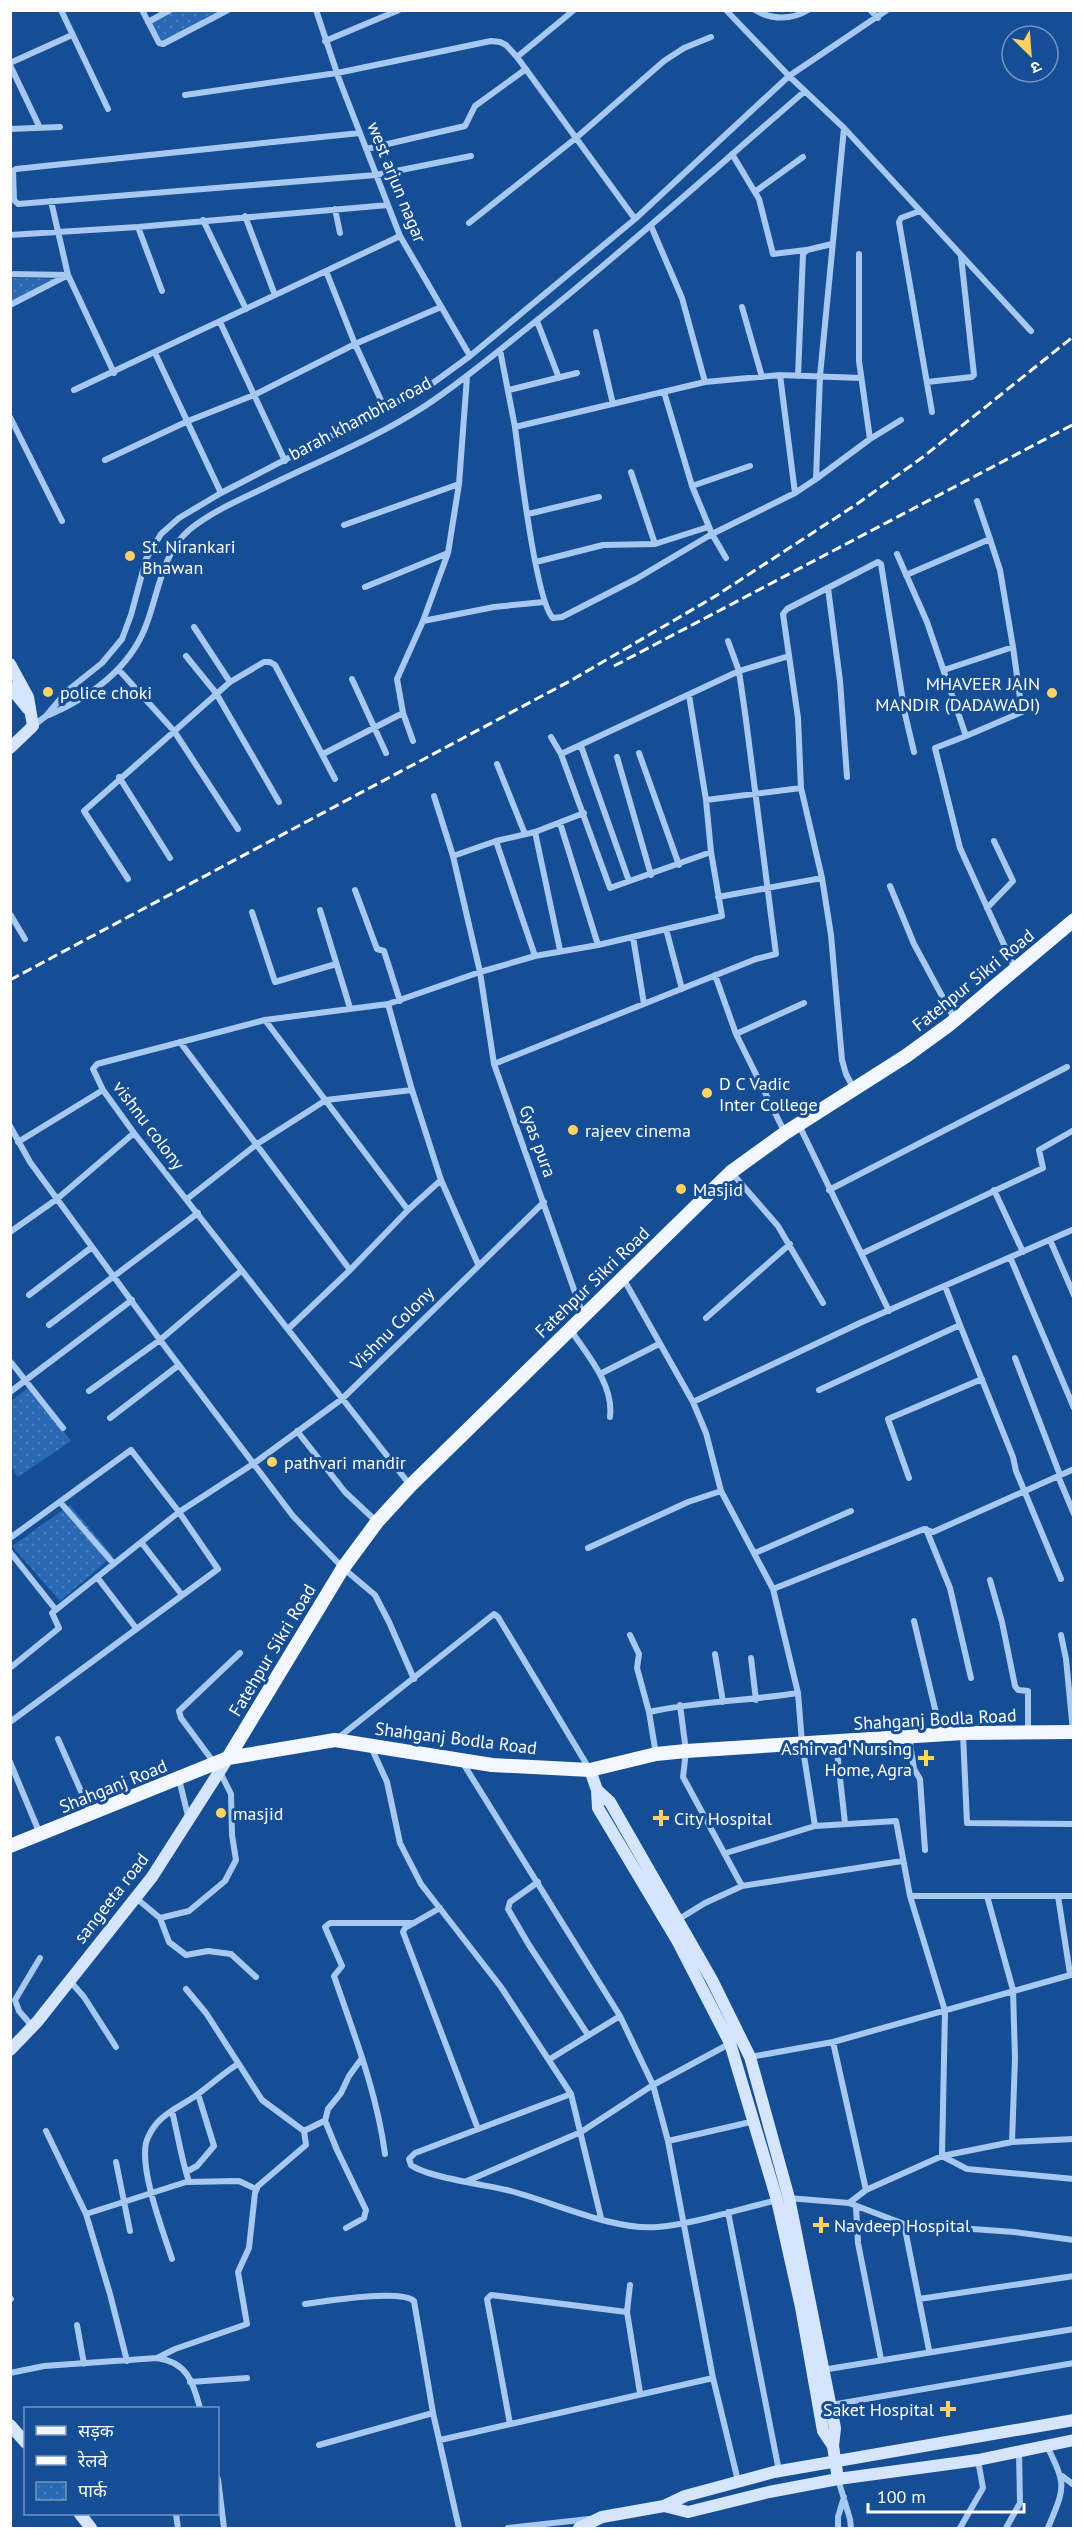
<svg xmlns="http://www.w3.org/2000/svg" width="1084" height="2539" font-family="'PT Sans','Noto Sans Devanagari',sans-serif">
	<defs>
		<pattern id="park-dots" width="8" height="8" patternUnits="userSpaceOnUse" patternTransform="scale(1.5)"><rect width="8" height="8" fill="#2968b3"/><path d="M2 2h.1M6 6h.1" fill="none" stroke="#497fbe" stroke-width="1.8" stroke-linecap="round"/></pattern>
	</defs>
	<rect width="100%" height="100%" fill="#164e95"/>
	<path fill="url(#park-dots)" d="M163,11H225L162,43L148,18Z
		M11,278L58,279L11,302Z
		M29,1387L71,1441L18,1477L11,1467V1401Z
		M70,1505L113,1556L60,1601L12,1546Z"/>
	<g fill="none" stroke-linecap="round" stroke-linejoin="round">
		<path stroke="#a7c9f1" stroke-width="6" d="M61,10L108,109
			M142,10L159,43L163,44L228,10
			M316,10L339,79L400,236L470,356
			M726,10L789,76L844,128L1031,331
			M755,10C771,20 792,20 808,10
			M870,10L878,18
			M148,22L170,10
			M325,41L399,10
			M517,57L574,10
			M10,63L72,35
			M10,65L40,128
			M185,95L337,73L491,41L500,42L506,45L517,57L635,219
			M844,128L820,376L816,479L870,439L859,361V254
			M10,129L60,127
			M360,133L16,169L13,171L14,200L18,204L376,175L471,156
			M366,149L465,126L475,106L526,69
			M732,154L759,199L773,254L806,250
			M756,191L803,157
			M51,201L68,275L114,373
			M335,209L340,233
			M920,211L901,218L899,222L932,412
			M245,216L275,295
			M203,220L246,309
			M469,223L576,138L664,61L684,48L711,37
			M651,226L682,298L705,382
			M138,227L162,291
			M10,235L138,227L388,205
			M326,271L355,344L385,409
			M10,274L68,275
			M10,305L68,275
			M742,307L762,377
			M537,321L559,378
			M220,322L285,461
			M596,332L613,404
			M500,350L515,427L705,382L780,375L795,493
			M155,353L221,493
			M780,375L861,378
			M798,376L803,254L807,250L832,244
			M927,382L972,377L974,375L961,256
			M74,390L400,236
			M509,390L577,373
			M664,392L692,486L712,534L795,493L816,479
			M10,417L62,521
			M515,427C519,458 536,603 553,618L562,617L636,579L712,534L726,558
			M870,439L901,420
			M105,460L188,421L254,395L355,344L441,307
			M631,472L655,544
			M692,486L750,466
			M977,501L990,539
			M528,514L599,497
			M344,525L459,484
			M897,554L927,622L966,736L935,748L960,848L1015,969
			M536,562L603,545L655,544L708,527
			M906,575L990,539L1000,570L1013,647
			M365,587L448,553
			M828,588L840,681L847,777
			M423,621L494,607L544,602
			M194,627L230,682
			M186,656L216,693L279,802
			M119,670L174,731L238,829
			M944,670L1013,647L1022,712L966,736
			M352,679L386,753
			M49,715C92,696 133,666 148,620C159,589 163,553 189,530C211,512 239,500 264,488C317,462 376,438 425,406C466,379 503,347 541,317C632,244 718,166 805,91
			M33,726L46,716L67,691L102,663L122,639L131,615L146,559L161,534L179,518L221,493L433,383L470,356L635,219L789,76L887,10
			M551,737L561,754L610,888L711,852L706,800L689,695
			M413,741L403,713L397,679L423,621L448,553L459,484L467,377
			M581,746L629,881
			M639,753L679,865
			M323,754L403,713
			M561,754L739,671L789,656
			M617,757L651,875
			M497,764L525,834
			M119,777L170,858
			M434,796L453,856L480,972L494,1064L583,1315
			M706,800L801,788
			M560,823L598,945
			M535,832L560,950
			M496,841L535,956
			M453,856L496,841L535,832L584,813
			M128,879L84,811L230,682L264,662H270L275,665L335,779
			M890,886L914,944L955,1020
			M355,890L377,949L384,951L400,1001
			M718,897L822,878
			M987,908L1013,881L994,841
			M320,910L350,1008
			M252,912L275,982L336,964
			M10,914L25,939
			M666,929L682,989
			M633,937L644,1004
			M715,975L736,1034
			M388,1004L412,1090L441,1180L478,1264
			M265,1020L408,1210
			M180,1042L350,1270L288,1329
			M494,1064L756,959L776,954L746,720L739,671L728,641
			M854,1089L846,1074L842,1060L831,935L822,878L801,788L798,718L783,614L787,609L878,562L881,564L905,714L914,752
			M799,1125L889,1311
			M10,1126L30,1162L160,1340L293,1516L343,1568L375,1595L389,1622L414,1679
			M785,1133L736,1034L804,1003
			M18,1142L103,1090
			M731,1172L778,1226L823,1303
			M829,1190L1067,1067
			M994,1190L1023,1252
			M187,1199L257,1144L326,1100L412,1090
			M10,1232L57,1199L134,1133
			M1050,1240L1074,1295
			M863,1253L1043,1168L1039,1150L1074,1130
			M1010,1257L1074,1408
			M350,1270L408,1210L441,1180
			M623,1278L693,1402L706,1433L721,1491L773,1589L798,1693L802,1743L815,1826
			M945,1286L960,1325
			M29,1295L92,1247
			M706,1318L790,1244
			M49,1325L198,1213
			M570,1329C587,1355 614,1384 610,1417
			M1015,1358L1060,1475
			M10,1361L63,1428
			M600,1374L659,1344
			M819,1390L960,1325L1013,1457L1016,1471L1061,1579
			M89,1391L160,1340L241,1271
			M10,1392L132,1300
			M693,1402L862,1322L1072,1230
			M110,1418L179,1365
			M297,1431L345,1492L377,1522
			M1058,1476L1074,1514
			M909,1478L888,1419L982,1379
			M410,1485L134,1133L103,1090L93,1069L97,1064L265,1020L388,1004L480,972L535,956L598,945L722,916L711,852
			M60,1502L114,1564
			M926,1529L950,1588L971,1678
			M10,1538L131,1450L179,1512L218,1569L10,1722
			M141,1542L182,1595
			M588,1548L688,1502L721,1491
			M10,1552L56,1610
			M755,1553L851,1511
			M97,1577L136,1628
			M990,1580L1002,1622L1015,1686L1018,1690L1028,1691V1732
			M773,1589L924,1529L933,1532L1074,1469
			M914,1621L941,1734
			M630,1635L639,1654L637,1668L649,1712
			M1061,1635L1066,1659L1073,1731
			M715,1654L723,1702
			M751,1658L756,1700
			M10,1668L59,1628L52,1613L179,1512L253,1464L342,1399L544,1202
			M680,1705L686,1751L683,1777L742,1886
			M963,1734L967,1823L1074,1824
			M909,1737L914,1769L920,1779L925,1850
			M338,1738L494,1614L498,1617L590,1770
			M58,1739L91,1814
			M836,1742L845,1823
			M371,1747L387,1782L400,1843L421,1884L501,1987L571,2094L601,2218
			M656,1754L649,1712C698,1701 748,1701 798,1693
			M461,1760L620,2016L653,2085L668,2141L713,2378L738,2481
			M10,1762L40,1834
			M215,1764L181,1718L179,1711L240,1653
			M179,1779L188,1816
			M726,1853L815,1826L896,1821L910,1896L945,2011L942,2156L967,2169L1074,2179
			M538,1882L510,1902L508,1909L529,1945L588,2035
			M910,1896H1074
			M987,1896L1013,1990L1015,2058L1012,2142
			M1058,1896L1070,1974
			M136,1898L160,1918L189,1911L225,1881L236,1860L232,1835L231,1794L220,1772
			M440,1908L405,1928L403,1932L478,2129
			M160,1918L169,1942L186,1955L208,1951L231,1954L256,1977
			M679,1919L705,1903L742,1886L902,1861
			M70,1981L84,1997L116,2047
			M186,1989L206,2013L262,2100L304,2131L324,2121L326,2123L337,2150L366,2210L364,2218L346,2228
			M32,2026L19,2011L15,2000L40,1958
			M833,2042L866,2190
			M750,2057L833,2042L1074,1974
			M550,2059L620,2016
			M571,2094L415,2153L409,2159L411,2165C427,2177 485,2185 507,2190C551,2201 613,2231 658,2227C698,2223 738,2209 778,2200
			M172,2111C178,2135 181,2158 189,2182
			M325,2121L328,2109L341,2093L349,2076L362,2058
			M46,2131L86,2214L110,2294L127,2361
			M668,2141L755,2121
			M385,2154C377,2093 354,2034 334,1976L342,1966L325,1927L330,1923H414
			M116,2162L130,2231
			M186,2172L197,2166L214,2146L198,2094
			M467,2181L581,2132L653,2085L731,2043
			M788,2198L849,2203L866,2190L942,2156L1012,2142L1074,2139
			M849,2203L904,2224L1014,2232L1074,2240
			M856,2206L858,2243L881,2359
			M728,2212L779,2471
			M86,2214L186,2182L239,2181L256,2189
			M904,2224L929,2350
			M172,2259C163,2231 140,2172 146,2143C148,2136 152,2129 157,2123C169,2109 188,2103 202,2091C214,2082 225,2072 238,2064
			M10,2298L11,2299
			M919,2299L1074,2276
			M305,2304C326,2301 400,2289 414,2301L433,2413L459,2528
			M627,2312L630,2285
			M77,2325L84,2364
			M157,2358L175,2349L247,2324L238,2272L249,2248L255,2193L258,2186L306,2145L304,2131
			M822,2370L1074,2329
			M10,2373L44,2366L157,2358C187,2362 193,2382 200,2408
			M190,2382L247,2378
			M831,2405L1074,2363
			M510,2424L487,2299L491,2295L627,2312L640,2393
			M440,2440L713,2378
			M319,2445L433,2413
			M1047,2446C1067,2487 1065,2486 1048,2528
			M1062,2476L1074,2485
			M218,2479L224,2528
			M838,2479L850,2519L851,2528
			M176,2514L178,2528
			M508,2528L589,2519
			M838,2528V2517L844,2497
			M960,2528L983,2488L978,2460
			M1006,2528L1020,2503L1019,2451"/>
		<path stroke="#d5e6fc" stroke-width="12" d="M10,664L28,697L33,726L10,748
			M10,687L28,709
			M590,1770L597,1790L598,1808L678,1942L730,2043L777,2200L801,2307L823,2431L833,2446L838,2479
			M597,1790L610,1802L712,1980L750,2057L789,2198L835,2428L833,2446
			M10,2050L37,2022L152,1877L228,1758
			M10,2425L26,2443
			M664,2506L688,2512L769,2492L838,2479L978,2460L1074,2440
			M80,2514L91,2528
			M579,2528L602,2517L664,2506L685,2496L774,2472L1074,2420"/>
		<path stroke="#f1f6ff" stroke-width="14" d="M228,1758L343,1568L377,1522L410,1486L731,1172L785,1133L906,1056L950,1024L1074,920
			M10,1846L228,1758L335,1740L492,1765L590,1770L656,1754L686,1751L963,1733L1074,1732"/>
		<path stroke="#fff" stroke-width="3" stroke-dasharray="10 4.5" stroke-linecap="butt" d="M614,666L1074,424
			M10,980L570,681L714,597L857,504L923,457L1074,336"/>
	</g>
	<g fill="#ffd267" stroke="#164e95" stroke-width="2">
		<circle cx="130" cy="556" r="6"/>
		<circle cx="48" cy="692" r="6"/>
		<circle cx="1052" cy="693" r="6"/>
		<circle cx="707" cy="1093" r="6"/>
		<circle cx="573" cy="1130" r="6"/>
		<circle cx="681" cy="1189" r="6"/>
		<circle cx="272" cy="1462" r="6"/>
		<path d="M923 1749h6v6h6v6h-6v6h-6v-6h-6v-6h6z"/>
		<circle cx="221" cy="1813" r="6"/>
		<path d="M658 1809h6v6h6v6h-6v6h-6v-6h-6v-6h6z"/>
		<path d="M818 2216h6v6h6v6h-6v6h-6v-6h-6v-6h6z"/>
		<path d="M945 2400h6v6h6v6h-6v6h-6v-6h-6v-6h6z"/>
	</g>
	<g text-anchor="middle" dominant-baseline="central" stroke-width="6" stroke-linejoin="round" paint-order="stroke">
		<g font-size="18" fill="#fff" stroke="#164e95">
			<text transform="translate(397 182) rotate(68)">west arjun nagar</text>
			<text transform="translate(360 418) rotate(-28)">barah khambha road</text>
			<text transform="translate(973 980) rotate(-39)">Fatehpur Sikri Road</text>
			<text transform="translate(149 1125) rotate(53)">vishnu colony</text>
			<text transform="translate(538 1141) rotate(70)">Gyas pura</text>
			<text transform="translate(592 1282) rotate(-44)">Fatehpur Sikri Road</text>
			<text transform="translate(392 1328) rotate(-45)">Vishnu Colony</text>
			<text transform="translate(272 1650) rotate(-59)">Fatehpur Sikri Road</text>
			<text transform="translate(935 1719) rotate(-3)">Shahganj Bodla Road</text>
			<text transform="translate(456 1738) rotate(7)">Shahganj Bodla Road</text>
			<text transform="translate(113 1786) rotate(-22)">Shahganj Road</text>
			<text transform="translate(111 1898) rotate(-52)">sangeeta road</text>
		</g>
		<g font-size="18" fill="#fff" stroke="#164e95" text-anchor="start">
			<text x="142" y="546">St. Nirankari<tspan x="142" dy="21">Bhawan</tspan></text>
			<text x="1040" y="683" text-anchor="end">MHAVEER JAIN<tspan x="1040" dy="21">MANDIR (DADAWADI)</tspan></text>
			<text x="60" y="692">police choki</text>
			<text x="719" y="1083">D C Vadic<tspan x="719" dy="21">Inter College</tspan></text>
			<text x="585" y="1130">rajeev cinema</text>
			<text x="693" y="1189">Masjid</text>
			<text x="284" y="1462">pathvari mandir</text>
			<text x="912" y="1748" text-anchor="end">Ashirvad Nursing<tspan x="912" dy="21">Home, Agra</tspan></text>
			<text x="233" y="1813">masjid</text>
			<text x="674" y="1818">City Hospital</text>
			<text x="834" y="2225">Navdeep Hospital</text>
			<text x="934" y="2409" text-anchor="end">Saket Hospital</text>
		</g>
	</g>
	<rect width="1084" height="2539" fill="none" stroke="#ffffff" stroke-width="24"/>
	<rect x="24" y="2407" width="195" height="108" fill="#164e95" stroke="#7395bf" stroke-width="1.5"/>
	<rect x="36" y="2426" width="30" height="9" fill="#f1f6ff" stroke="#7395bf" stroke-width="1.5"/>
	<text x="78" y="2437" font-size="18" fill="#ffffff">सड़क</text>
	<rect x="36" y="2456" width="30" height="9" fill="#ffffff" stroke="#7395bf" stroke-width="1.5"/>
	<text x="78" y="2467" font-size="18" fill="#ffffff">रेलवे</text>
	<rect x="36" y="2482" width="30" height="18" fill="url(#park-dots)" stroke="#7395bf" stroke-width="1.5"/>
	<text x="78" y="2497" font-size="18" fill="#ffffff">पार्क</text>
	<g transform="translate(1030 54) rotate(155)"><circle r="28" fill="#164e95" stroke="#7395bf" stroke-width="1.5"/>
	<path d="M0-4.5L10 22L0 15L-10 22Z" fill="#ffd267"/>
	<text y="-9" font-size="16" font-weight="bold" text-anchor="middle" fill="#ffffff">उ</text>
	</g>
	<path d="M868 2503v9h156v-9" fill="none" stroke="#ffffff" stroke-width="3"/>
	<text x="877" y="2503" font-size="18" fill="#ffffff" stroke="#164e95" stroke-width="4.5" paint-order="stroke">100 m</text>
</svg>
